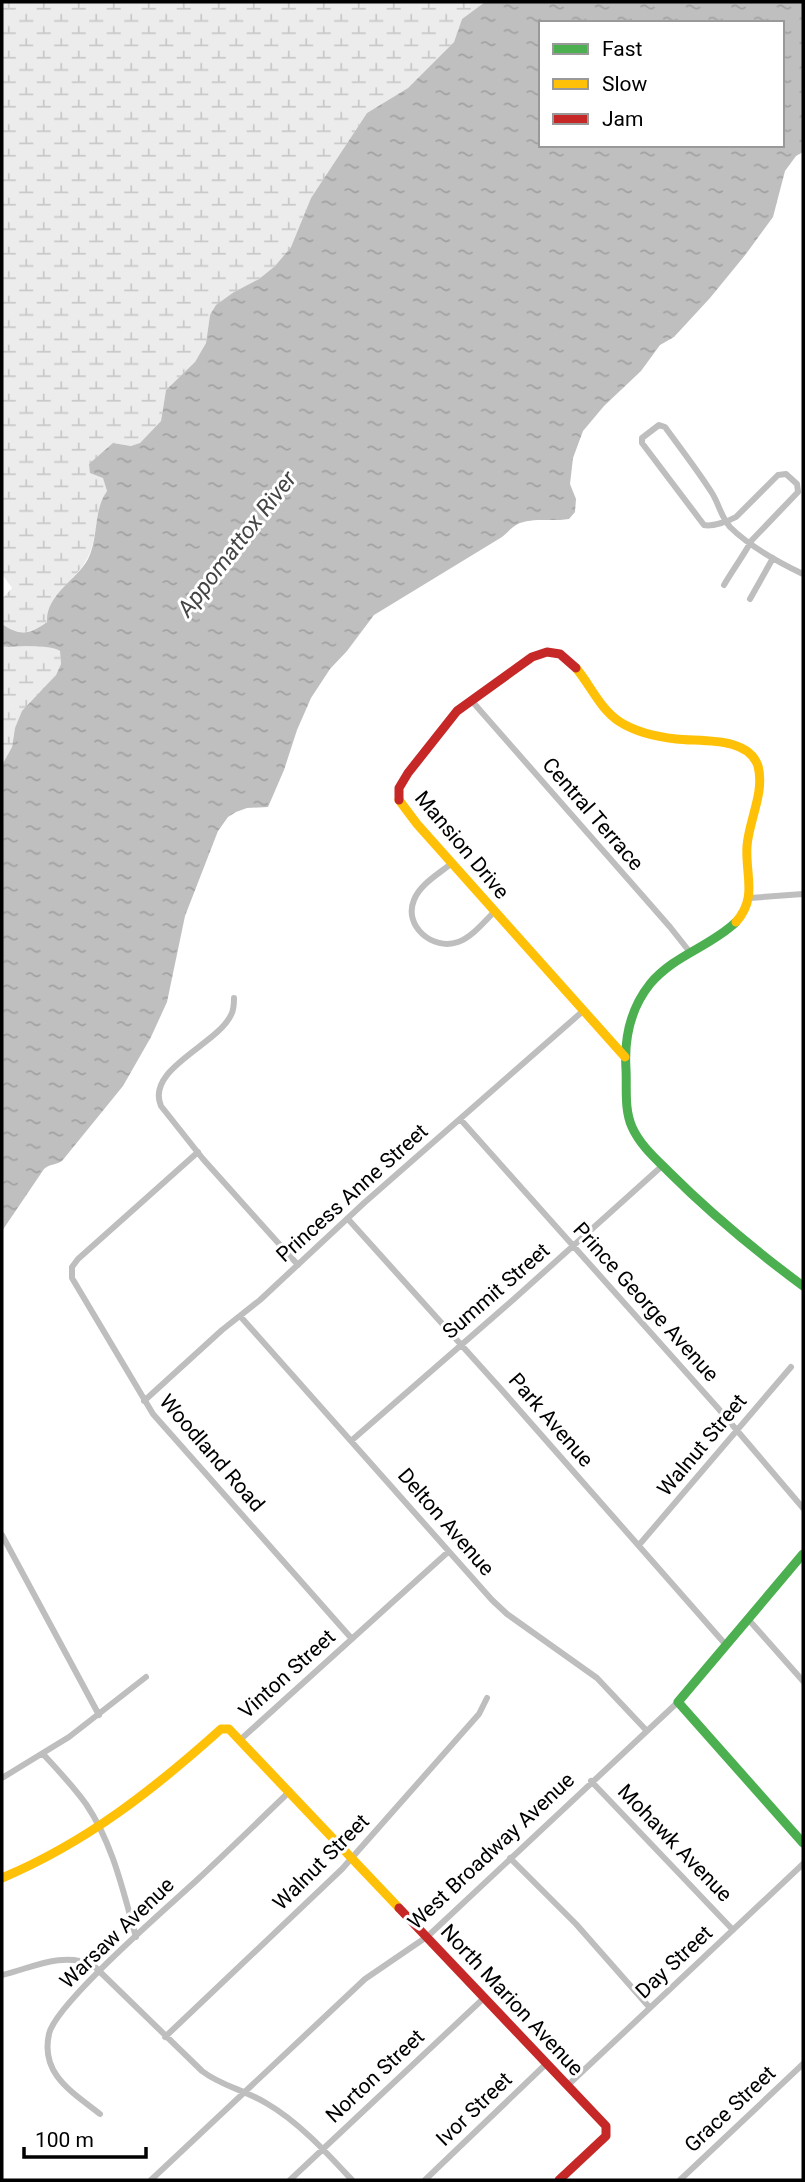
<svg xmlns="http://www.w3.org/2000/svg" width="805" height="2182" font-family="Roboto,sans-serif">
	<defs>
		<pattern id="wetland-marsh" width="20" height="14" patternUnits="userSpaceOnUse" patternTransform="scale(1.75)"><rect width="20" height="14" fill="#ececec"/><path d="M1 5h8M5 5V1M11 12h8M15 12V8" fill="none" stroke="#c9c9c9"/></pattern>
		<pattern id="water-ripples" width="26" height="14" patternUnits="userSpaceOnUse" patternTransform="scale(1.75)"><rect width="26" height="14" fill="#bfbfbf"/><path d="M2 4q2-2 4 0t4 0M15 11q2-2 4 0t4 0" fill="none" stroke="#a2a2a2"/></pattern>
	</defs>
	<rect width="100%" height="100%" fill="#fff"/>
	<path fill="url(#wetland-marsh)" d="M2,2H485L462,19L454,42L408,88L367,113L311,198L291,247L275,266L259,279L234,292L210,315L206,343L195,362L166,390L161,421L140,443L132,446L113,443C103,456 102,476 107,491C93,510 99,537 87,559C79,574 65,584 55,597C50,604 49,615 46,623C28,634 20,636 2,624V599L12,588L2,574Z
		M2,644L8,647C24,648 46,643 60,651L61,664L56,675L15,728L12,747L2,765Z"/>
	<path fill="url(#water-ripples)" fill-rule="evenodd" d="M485,2H803V152L796,156L785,171L773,217L746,254L710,298L674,337L660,345L641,371L604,406L583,431L573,458L570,484L576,499L575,512L569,519C552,522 531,517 516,525C511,528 507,533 502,537L374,615L347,651L330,669L311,698L297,730L284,770L268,807L247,808L236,812L228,817L218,831L185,916L167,1002L151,1037L123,1086L62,1161C56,1165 49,1164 44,1169L2,1231V765L12,747L15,728L22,711L56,675L61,664L60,651C47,644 23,647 8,647L2,644V624C20,636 29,635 47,622C46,594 76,581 88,559C99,537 93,510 107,491L103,478L90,473L89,464L113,443L131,446L140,443L161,421L166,390L195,362L206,343L210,315L216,305L234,292L259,279L275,266L291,247L311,198L367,113L408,88L454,42L462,19ZM541,23H782V145H541Z"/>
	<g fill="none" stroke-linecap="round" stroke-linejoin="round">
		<path stroke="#bebebe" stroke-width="6" d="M724,585C733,570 743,556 752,540L798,492L797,484L786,474L778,475L736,517C729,521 712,527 704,525L642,443V438L659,425L665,427C681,449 698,471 712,493C719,504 721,517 730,527C750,547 778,562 803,574
			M750,599L773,558
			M471,700L670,927L689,951
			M452,863C440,873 420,884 414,900C403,926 433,951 458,942C472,937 485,921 495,911
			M750,898L803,894
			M234,998C234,1003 234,1010 231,1015C217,1045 145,1069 161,1106L203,1159L298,1265
			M461,1120L717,1407L803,1508
			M198,1152L78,1259L72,1267V1278L153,1414L352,1639
			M348,1219L500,1388L726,1645
			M240,1316L492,1600L507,1614L597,1678L646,1730
			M144,1401L222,1330L260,1300L364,1203L583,1011
			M351,1441L514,1299L662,1166
			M2,1535L99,1715
			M639,1545L791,1367
			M748,1619L803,1681
			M240,1740L448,1552
			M43,1754C58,1770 73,1786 86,1804C113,1844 123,1891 136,1937
			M2,1778L69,1737L146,1677
			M591,1781L733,1930
			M510,1858L576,1924L650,2008
			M2,1975C32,1968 62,1951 93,1965L202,2071C221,2086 245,2090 266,2103C299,2122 327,2153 352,2180
			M165,2037L342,1869L479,1714L487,1698
			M568,2085L803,1864
			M100,2114C72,2092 40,2074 49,2034C55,2004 169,1906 197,1880C228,1851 259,1821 290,1791
			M151,2180L365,1979L428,1936L678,1702
			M290,2180L485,1997
			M425,2180L547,2063
			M680,2180L803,2064"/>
		<path stroke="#4caf50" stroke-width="9" d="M736,922C710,947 674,955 650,984C631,1008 624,1038 626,1069C627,1088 624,1109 632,1127C640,1145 655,1158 669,1172C711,1214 756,1251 803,1286
			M803,1554L678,1702L803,1843"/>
		<path stroke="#ffc107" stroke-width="9" d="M576,668C591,686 600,709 620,722C636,732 658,737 676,739C701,742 748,736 758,766C765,792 749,820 747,846C745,875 758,897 736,922
			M399,800L417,824L625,1057
			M2,1878C87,1842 153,1790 221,1729H229L399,1908"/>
		<path stroke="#c62828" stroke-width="9" d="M399,800V788L408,773L457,711L532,657L547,652L560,654L576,668
			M399,1908L606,2126V2136L559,2180"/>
	</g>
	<g text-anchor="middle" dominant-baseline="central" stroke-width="6" stroke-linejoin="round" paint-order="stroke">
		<g font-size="21" fill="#000" stroke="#fff">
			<text transform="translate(593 814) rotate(49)">Central Terrace</text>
			<text transform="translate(462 845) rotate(50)">Mansion Drive</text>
			<text transform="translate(352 1193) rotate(-42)">Princess Anne Street</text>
			<text transform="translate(496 1291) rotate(-41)">Summit Street</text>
			<text transform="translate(646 1302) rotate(48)">Prince George Avenue</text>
			<text transform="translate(551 1420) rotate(49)">Park Avenue</text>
			<text transform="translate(702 1445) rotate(-50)">Walnut Street</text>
			<text transform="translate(212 1453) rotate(49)">Woodland Road</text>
			<text transform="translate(446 1522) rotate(49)">Delton Avenue</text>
			<text transform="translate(287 1674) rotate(-42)">Vinton Street</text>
			<text transform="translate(675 1843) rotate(46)">Mohawk Avenue</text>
			<text transform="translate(491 1851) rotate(-43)">West Broadway Avenue</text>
			<text transform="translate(321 1862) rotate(-45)">Walnut Street</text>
			<text transform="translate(117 1933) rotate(-44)">Warsaw Avenue</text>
			<text transform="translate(674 1962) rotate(-43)">Day Street</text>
			<text transform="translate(512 2000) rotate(47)">North Marion Avenue</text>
			<text transform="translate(375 2076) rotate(-43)">Norton Street</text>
			<text transform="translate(474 2109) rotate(-44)">Ivor Street</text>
			<text transform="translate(730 2109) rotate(-43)">Grace Street</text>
		</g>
		<g font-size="23" font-style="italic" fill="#444" stroke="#fff">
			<text transform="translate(237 544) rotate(-52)">Appomattox River</text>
		</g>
	</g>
	<rect width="805" height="2182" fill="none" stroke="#000000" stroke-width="7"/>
	<rect x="539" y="21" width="245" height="126" fill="#ffffff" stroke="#999999" stroke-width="2"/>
	<rect x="553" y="44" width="35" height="10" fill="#4caf50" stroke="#999999" stroke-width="2"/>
	<text x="602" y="56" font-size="21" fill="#000000">Fast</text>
	<rect x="553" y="79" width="35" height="10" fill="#ffc107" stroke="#999999" stroke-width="2"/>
	<text x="602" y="91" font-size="21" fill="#000000">Slow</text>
	<rect x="553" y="114" width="35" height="10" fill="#c62828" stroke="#999999" stroke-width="2"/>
	<text x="602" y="126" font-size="21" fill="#000000">Jam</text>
	<path d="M24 2147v10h122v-10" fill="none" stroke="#000000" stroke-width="3.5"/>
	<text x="35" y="2147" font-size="21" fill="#000000" stroke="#ffffff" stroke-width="5" paint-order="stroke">100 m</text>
</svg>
